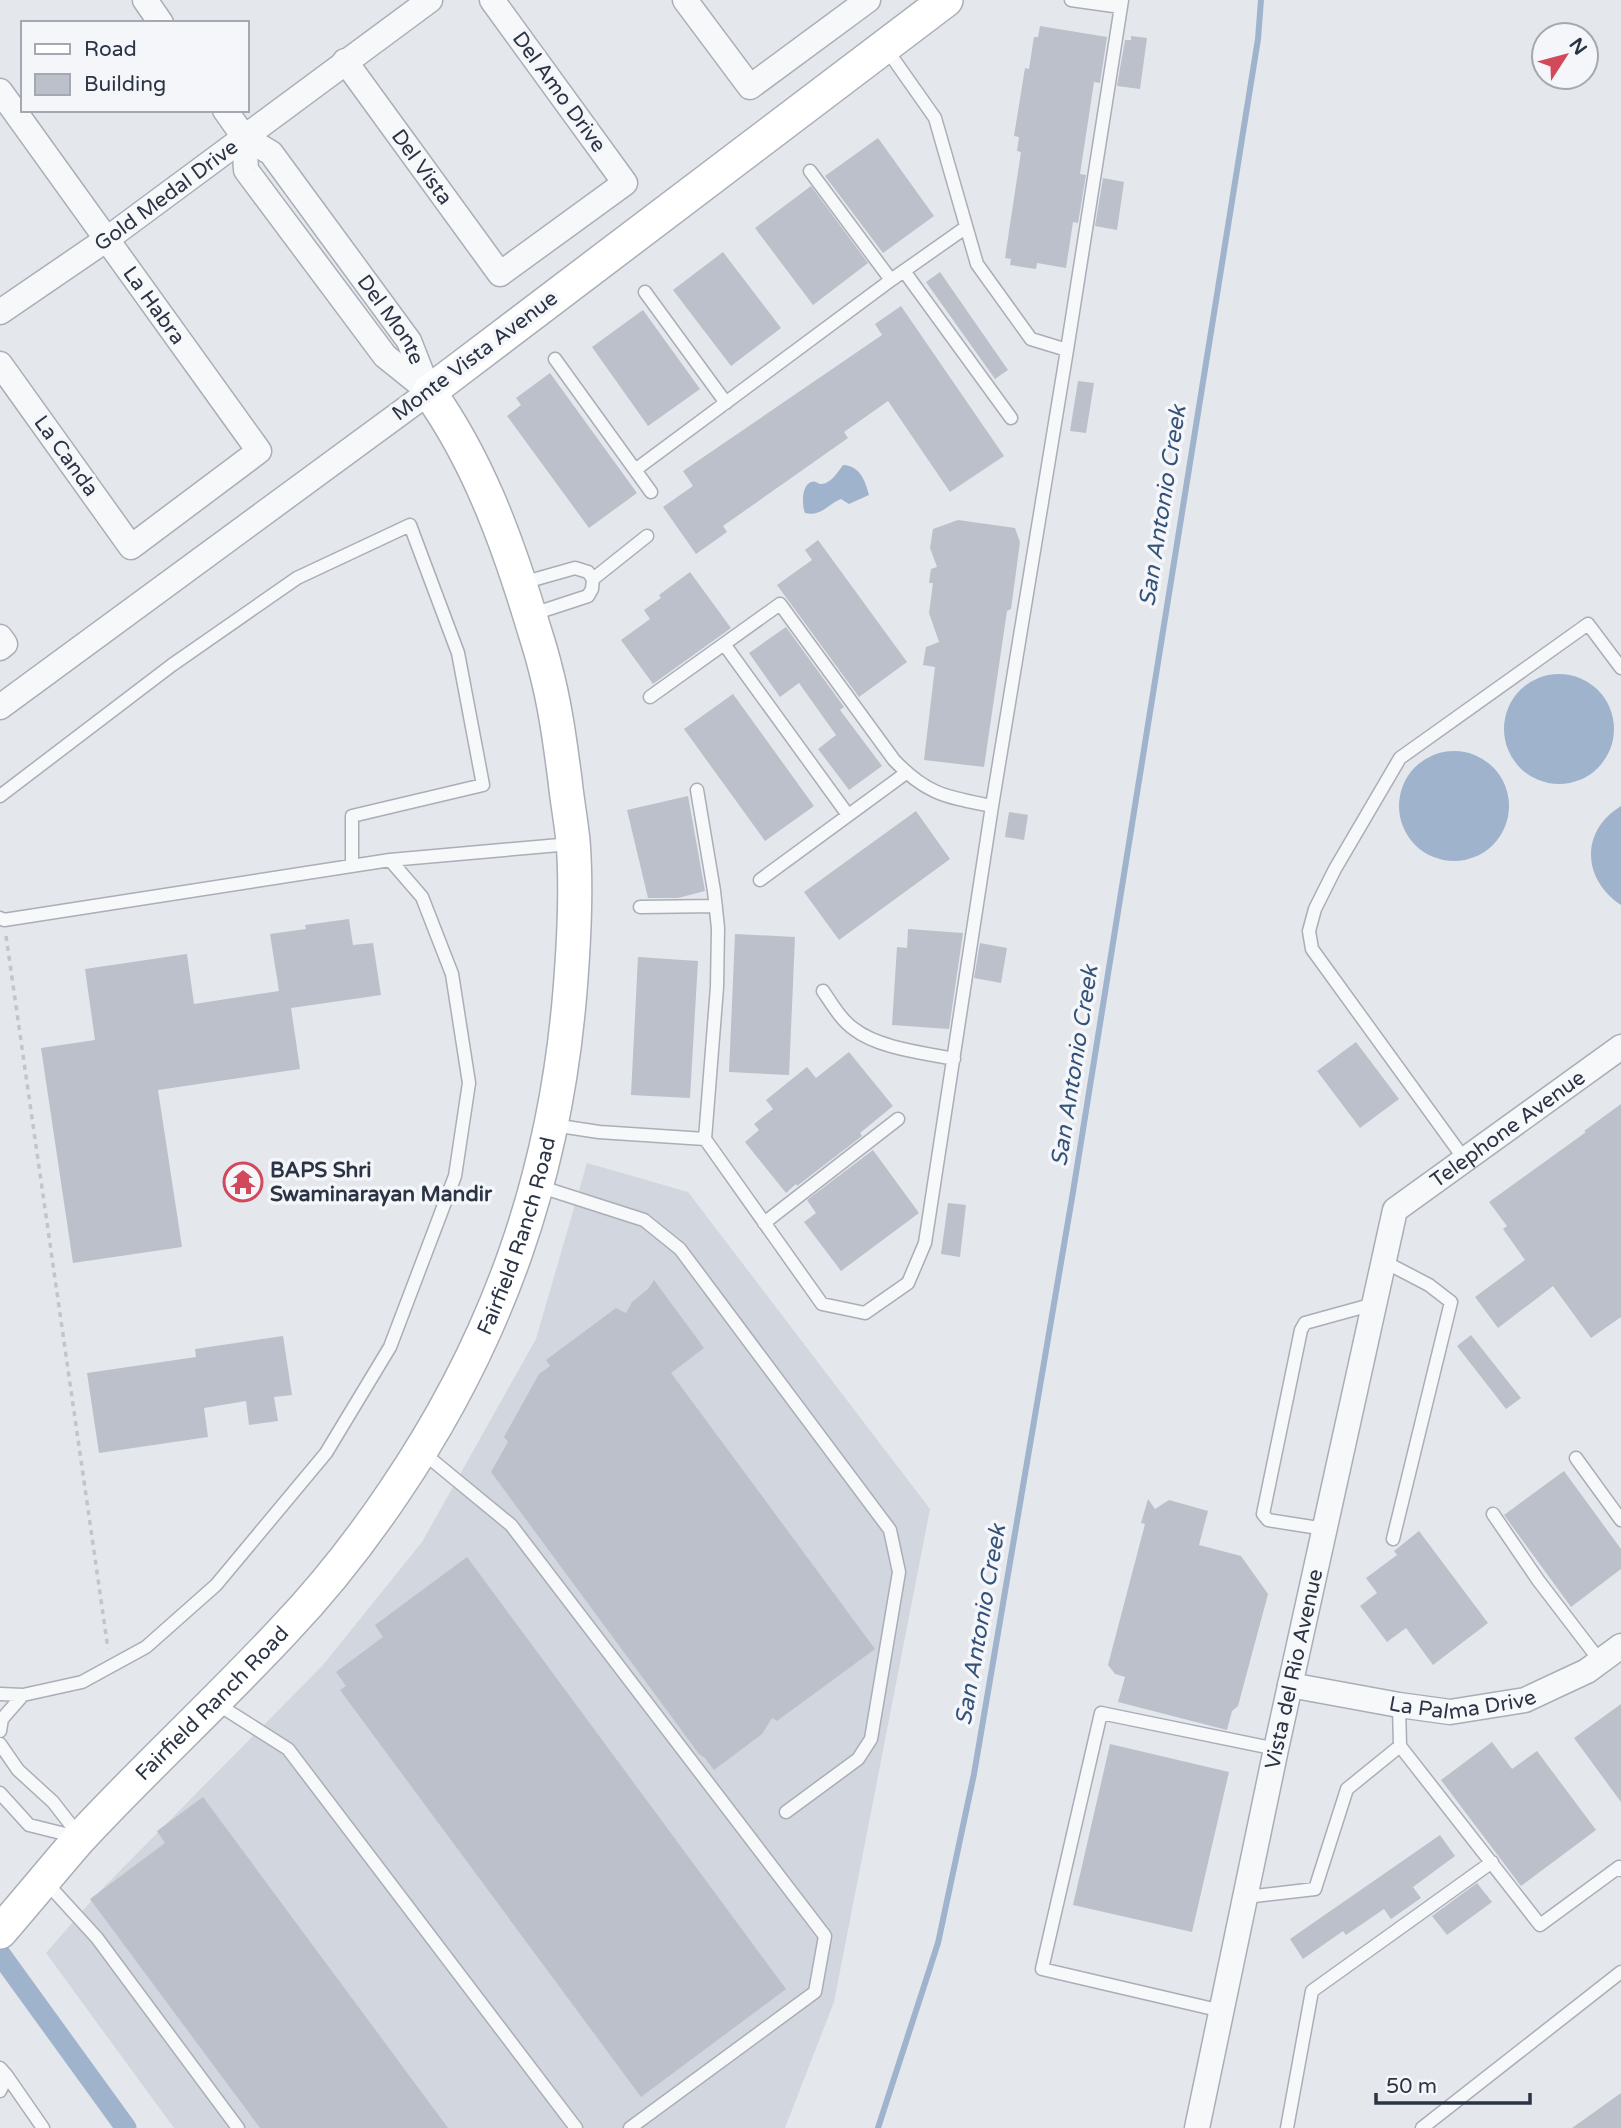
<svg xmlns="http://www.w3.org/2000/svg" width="1621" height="2128" font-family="'Varela Round',sans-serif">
	<rect width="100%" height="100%" fill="#e4e7ec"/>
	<path fill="#d2d6de" d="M587,1163L688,1192L930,1509L834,2002L785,2128H174L46,1953L99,1892L323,1665L422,1542L536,1339Z"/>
	<path fill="#9fb4cc" d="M843,465C860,466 865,480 869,495L849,504L841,499C828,504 821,517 805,513C802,506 801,486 811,482C817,480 816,484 822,484C831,483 838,472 843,465Z
		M1504 729a55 55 0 1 1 110 0a55 55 0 1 1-110 0Z
		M1399 806a55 55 0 1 1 110 0a55 55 0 1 1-110 0Z
		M1621,806V905C1582,879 1580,831 1621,806Z"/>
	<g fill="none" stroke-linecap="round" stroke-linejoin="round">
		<path stroke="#9fb4cc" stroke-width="6" d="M878,2128L938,1943L974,1774L1073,1192L1258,39L1261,0"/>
		<path stroke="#9fb4cc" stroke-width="21" d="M0,1954L126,2128"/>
	</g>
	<path fill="#bbc0ca" d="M1040,26L1107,37L1100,83L1094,82L1080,174L1086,175L1078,223L1073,222L1066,268L1037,263L1036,269L1010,265L1011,259L1005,258L1021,152L1017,151L1019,137L1014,136L1025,68L1029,69L1034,37H1038Z
		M1131,36L1147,38L1140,89L1117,86L1125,40H1131Z
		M878,138L934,216L883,253L825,176Z
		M1103,178L1124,182L1117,230L1095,226Z
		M811,186L868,263L813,305L755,228Z
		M723,252L781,328L731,366L673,290Z
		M940,272L1008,370L995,379L926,282Z
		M901,306L1004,456L950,492L888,401L844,432L848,438L723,526L727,532L696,554L663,507L693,486L683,471L882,335L875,324Z
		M643,310L700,389L648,426L592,347Z
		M550,373L637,493L589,528L507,416L521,405L516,398Z
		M1078,381L1094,383L1086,433L1070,431Z
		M958,520L1015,528L1020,542L1011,609L1007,611L984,767L924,760L935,667L923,665L926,647L939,642L929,613L933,583H929L931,569L937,567L930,548L933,529Z
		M818,540L907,662L859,697L777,585L812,560L805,550Z
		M690,572L731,628L653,684L621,640L650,619L644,610L661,598L659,595Z
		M786,627L844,707L840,710L882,766L849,790L818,749L836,735L799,683L780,697L749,653Z
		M733,694L814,806L765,841L684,729Z
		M688,796L705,891L678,898H648L627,810Z
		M916,811L950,859L839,940L804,892Z
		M1009,812L1028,815L1024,840L1005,837Z
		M349,919L353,945L373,943L381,995L291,1008L300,1069L158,1090L182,1247L73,1263L41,1048L95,1040L85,969L187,954L194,1004L279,991L270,934L306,929L305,925Z
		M908,929L963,933L949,1029L892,1025L897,947L907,948Z
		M735,934L795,937L789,1075L729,1072Z
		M980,943L1007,948L1001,983L974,978Z
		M638,957L698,961L690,1098L631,1095Z
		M1356,1042L1399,1099L1360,1128L1317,1071Z
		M849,1052L893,1106L860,1133L862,1136L797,1186L796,1184L786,1193L745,1142L759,1130L754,1124L773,1109L766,1100L807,1067L816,1078Z
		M1621,1104V1317L1591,1338L1553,1286L1498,1328L1475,1297L1525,1260L1503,1229L1507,1226L1489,1202L1586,1132L1584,1131Z
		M873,1150L919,1213L841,1271L804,1222L816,1213L807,1200Z
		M948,1203L966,1205L960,1257L941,1254Z
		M654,1280L704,1348L671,1373L875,1649L777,1721L772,1718L762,1734L714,1770L705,1758L699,1754L491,1472L508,1442L504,1437L539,1374L550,1366L546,1360L616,1308L626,1313L632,1302L648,1289Z
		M1471,1335L1521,1398L1506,1409L1457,1346Z
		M283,1336L292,1395L274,1397L278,1421L249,1425L246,1401L204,1408L208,1437L99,1453L87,1373L196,1357L195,1349Z
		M1564,1471L1621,1549V1569L1571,1607L1504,1515Z
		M1148,1499L1155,1509L1169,1500L1208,1511L1199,1545L1241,1556L1268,1594L1238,1706L1232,1711L1227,1730L1118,1702L1125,1677L1115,1674L1108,1665L1145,1524L1141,1523Z
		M1419,1531L1488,1623L1433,1665L1406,1628L1387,1642L1360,1606L1377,1593L1366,1578L1397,1555L1394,1551Z
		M467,1557L786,1989L641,2097L340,1690L346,1686L336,1672L383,1637L375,1625Z
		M1621,1704V1802L1574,1738Z
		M1492,1742L1512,1769L1537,1751L1596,1830L1521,1886L1441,1780Z
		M1110,1744L1229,1772L1192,1932L1073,1905Z
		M203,1797L448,2128H260L90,1899L165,1843L157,1831Z
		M1440,1835L1455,1856L1413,1887L1421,1898L1391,1919L1384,1909L1346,1935L1343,1931L1303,1959L1290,1939Z
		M1477,1883L1492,1902L1447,1935L1432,1916Z
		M1621,2093V2128H1572Z"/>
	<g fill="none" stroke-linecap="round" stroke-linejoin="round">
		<defs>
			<path id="lane" d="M1071,0L1121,7
				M810,171L891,280
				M904,271L1011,418
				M645,292L726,403
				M1067,350L1122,0
				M555,359L651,492
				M635,470L891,280L965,228
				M593,579L647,536
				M522,583L575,568L588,572L593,579L592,589L588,596L530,615
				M724,644L848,815
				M650,697L780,604L894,760C927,795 947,797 992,806
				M697,790L714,891L718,928L717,987L705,1139L822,1304L865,1313L908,1283L925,1243L992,806L1067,350L1031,339L977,264L935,118L885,47
				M0,796L172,665L297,578L410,525L458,653L483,785L352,816V866
				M390,860L571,844
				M760,880L906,773
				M640,907L716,906
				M0,918L4,920L390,860L422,897L452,974L469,1083L455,1176L390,1347L326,1453L216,1585L146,1647L82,1682L23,1695
				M823,991C832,1004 841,1020 854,1029C878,1048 925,1053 954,1059
				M553,1125L599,1132L705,1139
				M1465,1160L1312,949L1309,931L1315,909L1335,869L1400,758L1588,624L1621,668
				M538,1186L644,1220L680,1249L890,1530L899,1572L871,1739L858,1759L786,1812
				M764,1223L898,1119
				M1383,1261L1429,1285L1451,1302L1393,1539
				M421,1451L511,1525L825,1936L815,1992L630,2128
				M1576,1458L1621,1520
				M1493,1514L1538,1580L1600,1661
				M1325,1529L1268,1520L1263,1514L1301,1330L1305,1323L1374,1304
				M0,1694L23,1695L2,1719L0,1731
				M214,1702L288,1749L576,2128
				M1399,1705L1400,1746L1540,1925L1619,1867L1621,1870
				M0,1744L18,1770L53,1802L81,1838L29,1825L0,1793
				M44,1880L97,1938L238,2128
				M1246,1897L1315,1889L1347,1789L1400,1746
				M1222,2011L1042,1969L1101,1713L1276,1749
				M0,2068L7,2076L43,2128
				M0,2091L7,2076
				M1287,2128L1312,1991L1492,1862
				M1422,2128L1621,1972"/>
			<g id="street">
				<path d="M145,0L161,23"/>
				<path d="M685,0L750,87L868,0"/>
				<path id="s1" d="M345,61L500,274L625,183L492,0"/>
				<path id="s2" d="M0,91L259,451L131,547L0,364"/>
				<path id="s3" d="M225,110L244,137L271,153L409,341L429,392"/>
				<path d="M244,137L246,170L385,356L426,389"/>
				<path id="s4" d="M0,312L107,239L430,0"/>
				<path d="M0,637L5,644L0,648"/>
				<path d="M0,707L429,392"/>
				<path id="s5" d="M1290,1685L1399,1705L1450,1712L1525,1700L1587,1671L1621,1646"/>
				<path id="s6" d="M1197,2128L1276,1749L1395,1210L1621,1047"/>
			</g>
			<g id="secondary">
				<path id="s7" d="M0,1932C27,1901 53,1869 80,1838C146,1767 218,1701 284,1630C324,1588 361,1541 394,1492C498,1339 555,1176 570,991C574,942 577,890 573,841C571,821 567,800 565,780C560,742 555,704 545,667C541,650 535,633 530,616C506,538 477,459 429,392L946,0"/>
			</g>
		</defs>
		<use href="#lane" stroke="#a9aeb7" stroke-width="15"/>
		<use href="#street" stroke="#a9aeb7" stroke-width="27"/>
		<use href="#secondary" stroke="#a9aeb7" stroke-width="36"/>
		<path stroke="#c2c5cb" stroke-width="3.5" stroke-dasharray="5 5" stroke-linecap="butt" d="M6,936L108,1649"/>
		<use href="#lane" stroke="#f7f8fa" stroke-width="12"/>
		<use href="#street" stroke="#f7f8fa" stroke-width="24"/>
		<use href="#secondary" stroke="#fff" stroke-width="33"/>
	</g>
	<defs>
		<symbol id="temple-ring" viewBox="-11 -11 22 22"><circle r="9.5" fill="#f4f6f9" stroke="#d1495b" stroke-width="1.5"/><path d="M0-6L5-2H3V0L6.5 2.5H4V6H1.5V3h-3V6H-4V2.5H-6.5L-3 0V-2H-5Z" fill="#d1495b"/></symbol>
	</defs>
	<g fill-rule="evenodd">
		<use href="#temple-ring" x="221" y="1160" width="44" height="44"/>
	</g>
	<g text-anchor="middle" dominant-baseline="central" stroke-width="7" stroke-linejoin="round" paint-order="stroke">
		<g font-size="21" fill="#2b3445" stroke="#f4f6f9">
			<text transform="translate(559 92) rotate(54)">Del Amo Drive</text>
			<text stroke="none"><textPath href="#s1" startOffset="131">Del Vista</textPath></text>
			<text stroke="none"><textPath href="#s4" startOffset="203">Gold Medal Drive</textPath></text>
			<text stroke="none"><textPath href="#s2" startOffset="264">La Habra</textPath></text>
			<text stroke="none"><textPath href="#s3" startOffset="270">Del Monte</textPath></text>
			<text transform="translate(475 356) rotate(-37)">Monte Vista Avenue</text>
			<text transform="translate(66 456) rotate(54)">La Canda</text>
			<text stroke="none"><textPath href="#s6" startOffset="1078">Telephone Avenue</textPath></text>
			<text stroke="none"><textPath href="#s7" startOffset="877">Fairfield Ranch Road</textPath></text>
			<text stroke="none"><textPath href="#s6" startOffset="469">Vista del Rio Avenue</textPath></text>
			<text stroke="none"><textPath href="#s5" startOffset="175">La Palma Drive</textPath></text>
			<text stroke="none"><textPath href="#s7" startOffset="312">Fairfield Ranch Road</textPath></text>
		</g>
		<g font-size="21" font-weight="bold" fill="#2b3445" stroke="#f4f6f9" text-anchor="start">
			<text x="270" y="1170">BAPS Shri<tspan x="270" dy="24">Swaminarayan Mandir</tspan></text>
		</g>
		<g font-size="23" font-style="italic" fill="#34527a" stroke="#f4f6f9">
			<text transform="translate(1163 506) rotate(-81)">San Antonio Creek</text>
			<text transform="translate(1075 1066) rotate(-81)">San Antonio Creek</text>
			<text transform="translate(981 1625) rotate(-80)">San Antonio Creek</text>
		</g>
	</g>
	<rect x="21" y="21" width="228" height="91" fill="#f4f6f9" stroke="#a4a8b1" stroke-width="2"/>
	<rect x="35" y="44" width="35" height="10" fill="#ffffff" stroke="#a4a8b1" stroke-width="2"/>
	<text x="84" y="56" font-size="21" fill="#2b3445">Road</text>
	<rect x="35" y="74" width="35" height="21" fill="#bbc0ca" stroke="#a4a8b1" stroke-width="2"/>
	<text x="84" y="91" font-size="21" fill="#2b3445">Building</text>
	<g transform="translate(1565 56) rotate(54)"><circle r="33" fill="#f4f6f9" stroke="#a4a8b1" stroke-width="2"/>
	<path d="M0-5L12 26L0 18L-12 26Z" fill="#d1495b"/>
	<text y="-10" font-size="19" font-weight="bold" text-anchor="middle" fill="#2b3445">N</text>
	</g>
	<path d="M1376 2093v10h154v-10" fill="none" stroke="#2b3445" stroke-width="3.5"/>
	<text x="1386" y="2093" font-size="21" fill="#2b3445" stroke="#f4f6f9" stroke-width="5" paint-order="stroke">50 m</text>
</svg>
